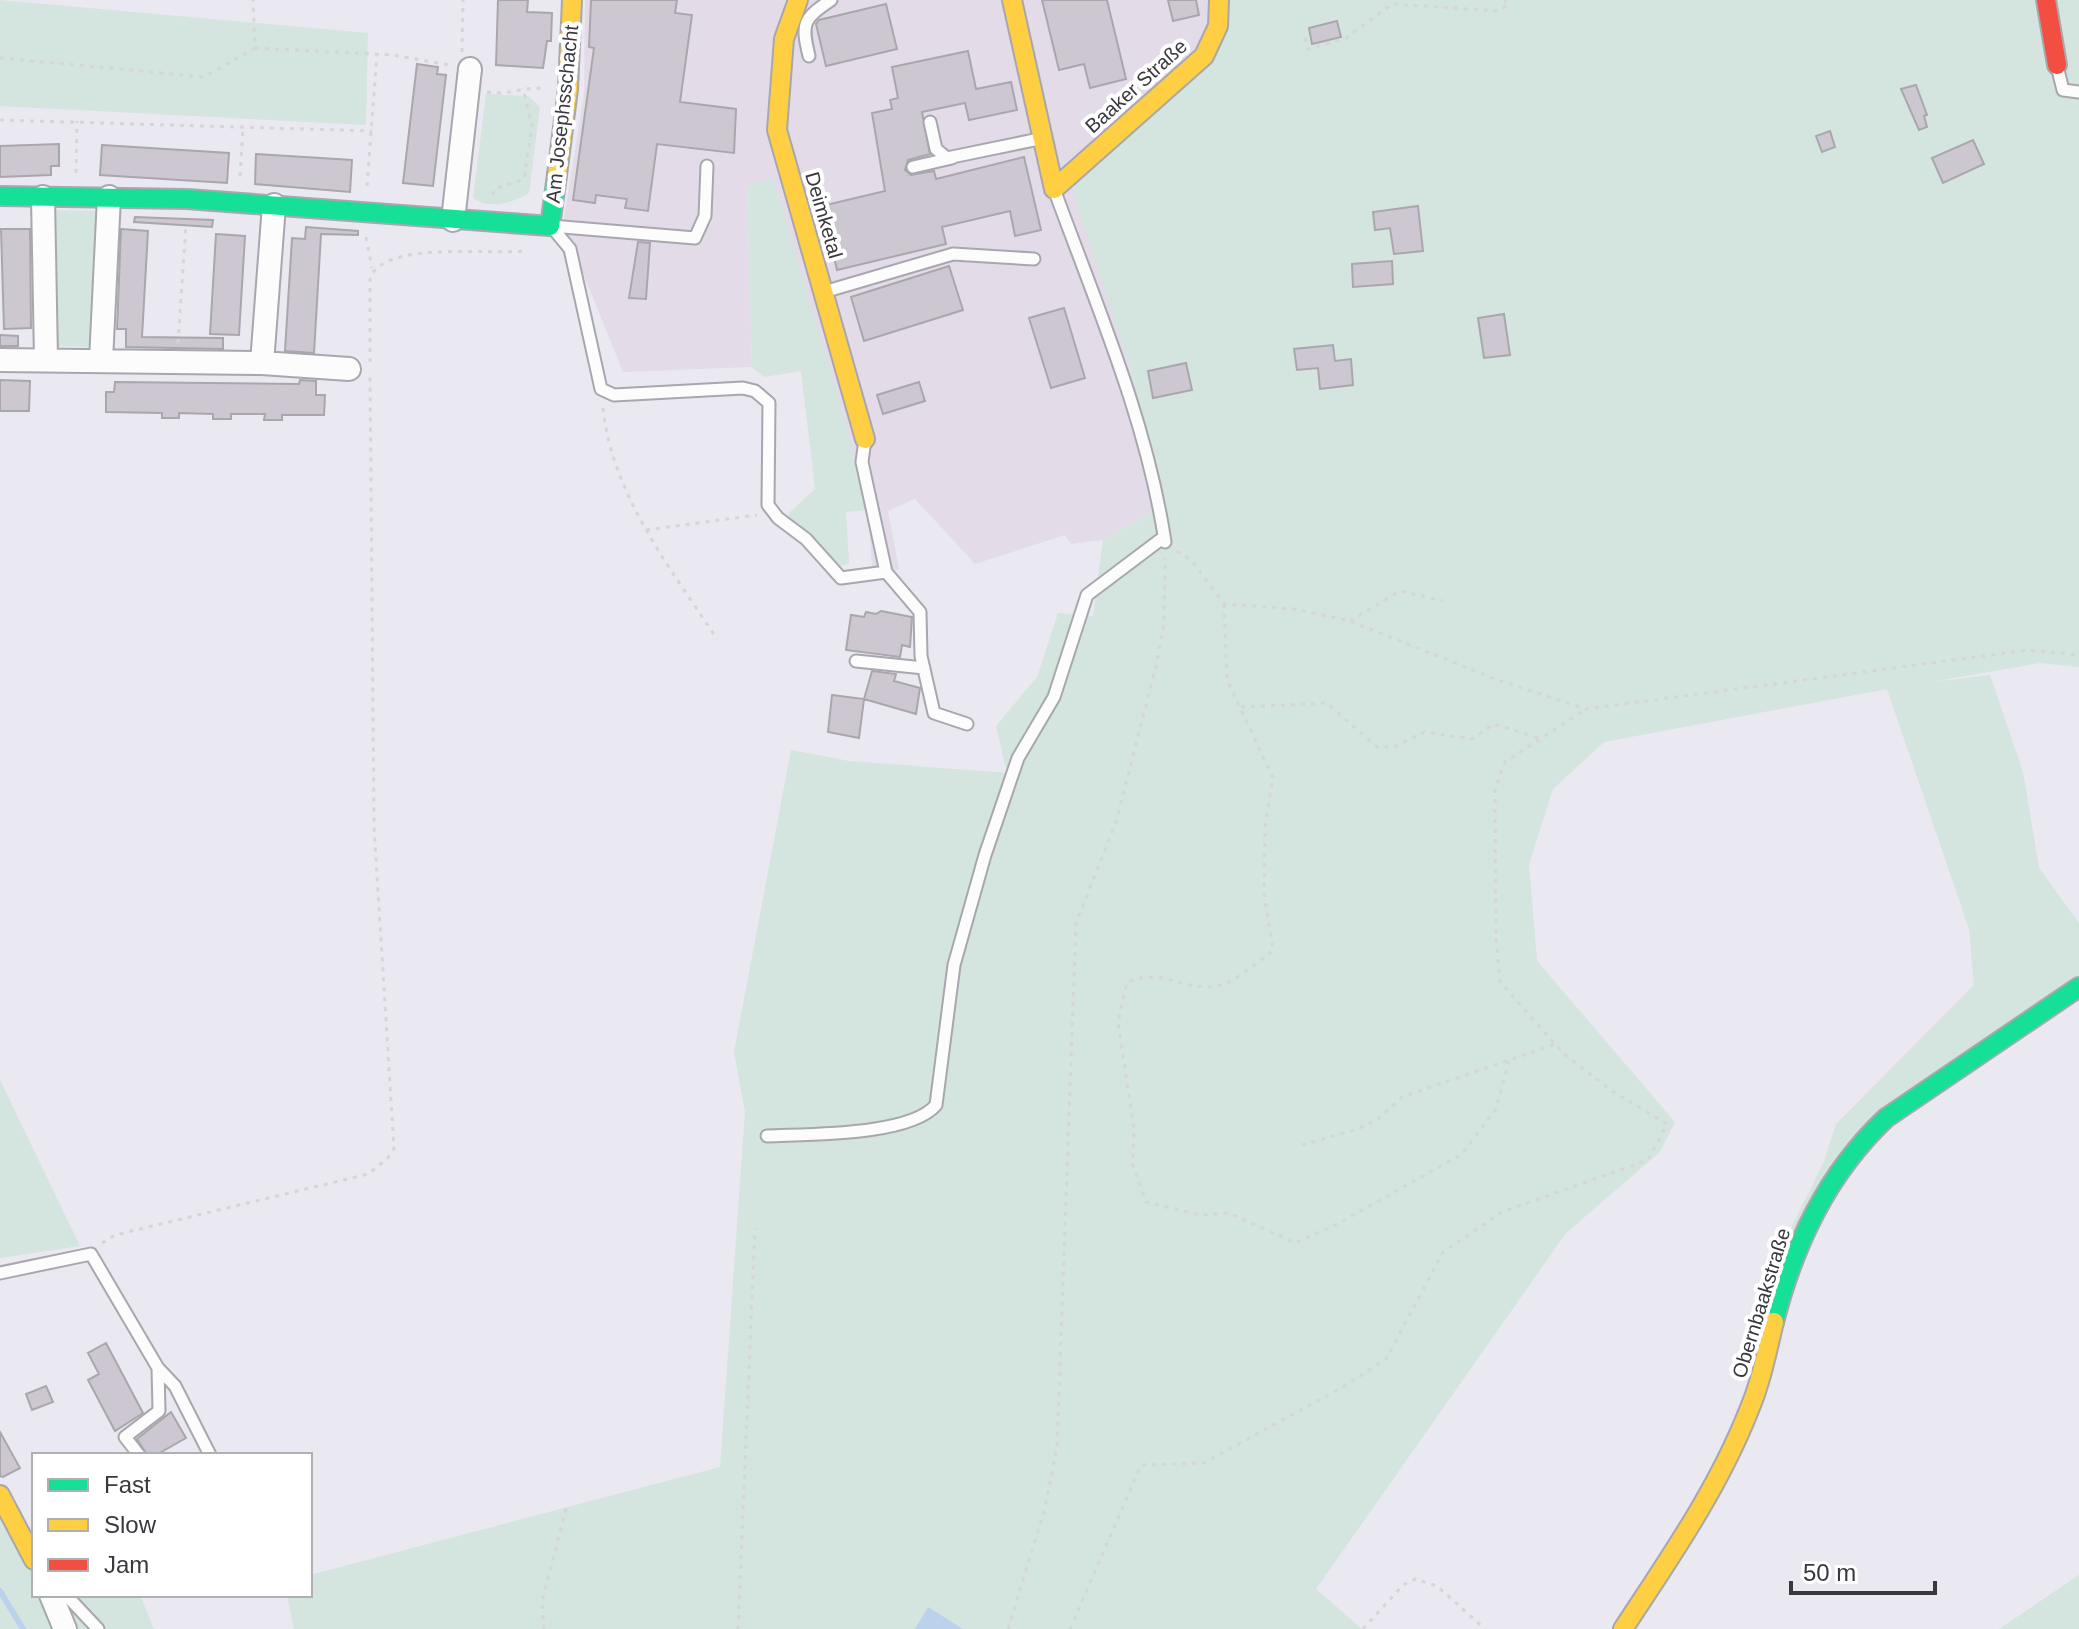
<svg xmlns="http://www.w3.org/2000/svg" width="2079" height="1629" font-family="Helvetica,sans-serif">
	<rect width="100%" height="100%" fill="#eae8f1"/>
	<path fill="#e4dbe9" d="M585,0H1226L1128,361L1163,506L1103,540L1071,544L1065,535L975,564L915,499L888,511L899,569L873,578L868,510L747,186L752,367L623,372L563,224L584,94Z"/>
	<path fill="#d3e5de" d="M0,0L368,33L366,125L0,106Z
		M1226,0H2079V667L2039,663L1932,682L1990,675L2023,772L2039,868L2079,923V983L1858,1133L1767,1332L1758,1296L1824,1161L1836,1124L1974,985L1969,929L1887,689L1604,742L1553,789L1529,864L1537,961L1675,1122L1660,1152L1566,1233L1316,1589L1362,1629H294L287,1595H310V1575L720,1467L745,1112L734,1052L791,750L849,761L1007,773L996,726L1037,677L1058,613L1093,616L1103,540L1163,506L1128,361L1071,186L1214,58Z
		M486,94L528,96L540,107L529,193C513,203 490,210 473,198Z
		M773,178L842,410L868,510L846,512L849,563L835,568L790,521L788,514L815,489L801,371L764,377L752,367L747,185Z
		M46,210L103,211L95,347L49,346Z
		M0,1080L80,1246L0,1258Z
		M0,1506L34,1568V1595H46L60,1629H0Z
		M2079,1575V1629H1999Z
		M54,1595H140L154,1629H70Z"/>
	<path fill="#bcd2ec" d="M928,1607L963,1629H915Z"/>
	<g fill="none" stroke-linecap="round" stroke-linejoin="round">
		<path stroke="#bcd2ec" stroke-width="6" d="M0,1591L23,1629"/>
	</g>
	<path fill="#cdc7d2" stroke="#a9a7ad" stroke-width="2" d="M498,0H528L527,12L552,13L551,41H547L543,68L496,65Z
		M591,0H677L675,13L692,15L680,102L736,109L734,153L657,144L648,211L625,208L627,199L596,195L595,203L573,200L594,48L589,47Z
		M1042,0H1107L1126,79L1090,88L1084,64L1059,70Z
		M1168,0H1196L1199,15L1173,21Z
		M886,4L897,49L826,66L816,24L819,20Z
		M1337,21L1341,37L1312,44L1309,28Z
		M968,51L976,89L1011,82L1017,110L969,120L965,103L922,112L930,154L908,160L905,170L911,175L934,171L936,179L1024,157L1041,230L1015,236L1010,211L942,227L946,244L837,270L822,206L885,191L872,113L892,109L890,100L898,98L892,67Z
		M417,64L438,67L437,74L446,75L433,186L403,183Z
		M1916,85L1927,115L1924,116L1927,127L1919,130L1901,89Z
		M1830,131L1835,147L1822,152L1816,136Z
		M1973,140L1984,164L1943,183L1932,158Z
		M59,144V166H51V175L0,177V146Z
		M102,145L229,153L227,183L100,175Z
		M256,154L352,160L350,192L255,184Z
		M1418,206L1423,251L1394,254L1390,228L1375,230L1373,212Z
		M135,217L213,220L212,227L134,222Z
		M306,227L358,231V235L321,234L314,353L285,351L292,238L305,239Z
		M1,229H30L31,328L4,329Z
		M121,229L148,231L142,337L223,338V349L126,347V329H117Z
		M216,234L245,236L239,335L210,334Z
		M638,242L650,243L646,299L629,298Z
		M1392,261L1393,284L1353,287L1352,264Z
		M949,266L963,310L864,341L851,297Z
		M1064,308L1085,378L1051,388L1029,318Z
		M1504,314L1510,355L1484,358L1478,318Z
		M0,335L18,336V346H0Z
		M1333,345L1335,361L1351,359L1353,385L1320,389L1318,368L1297,370L1294,349Z
		M1186,363L1192,390L1153,398L1148,371Z
		M0,380L30,381L29,411H0Z
		M300,380L316,381V395H325L324,415H282V420H264L265,414H231V419H213V414L179,413V418H162V413L106,412V392H114L115,382L299,384Z
		M919,382L925,401L883,414L877,395Z
		M881,611L912,617L910,647L902,645L900,657L846,650L851,615L864,617L866,612L876,614Z
		M872,671L896,674L894,681L920,688L916,714L864,699Z
		M832,695L864,699L859,738L828,732Z
		M106,1343L143,1413L115,1431L88,1380L99,1374L88,1353Z
		M46,1386L53,1402L32,1410L26,1394Z
		M171,1412L186,1438L156,1455H147L137,1439Z
		M0,1432L20,1468L3,1477L0,1476Z"/>
	<g fill="none" stroke-linecap="round" stroke-linejoin="round">
		<defs>
			<path id="lane" d="M809,56C801,23 803,19 831,0
				M2057,66L2063,90L2079,92
				M930,122L936,149L947,158L1039,139
				M913,167L952,158
				M1054,189C1096,304 1147,421 1165,542
				M551,226L570,249L601,389L614,395L743,388L755,391L769,403L768,505L778,518L806,539L841,578L886,572
				M551,226L695,238L705,216L707,166
				M827,291L953,254L1034,259
				M865,440L862,462L886,572L920,612L921,656L934,713L967,724
				M856,661L924,668
				M767,1136C807,1134 910,1136 936,1105L954,965L985,855L1018,758L1054,697L1087,595L1164,537
				M0,1273L91,1254L158,1368L175,1386L210,1455
				M139,1455L125,1437L159,1411L158,1368
				M66,1595L98,1629"/>
			<path id="street" d="M43,197L46,359
				M453,220L470,69
				M0,360L262,363L349,369
				M101,361L109,197
				M262,363L274,205
				M51,1595L65,1629"/>
			<path id="fast" d="M0,196L187,199L550,226L557,175
				M1774,1322C1794,1244 1827,1174 1886,1118L2079,987"/>
			<path id="slow" d="M798,0L784,39L777,130L865,439
				M1012,0L1054,189L1204,56L1218,26L1219,0
				M557,175L568,89L572,0
				M0,1495L34,1560
				M1623,1629C1669,1559 1718,1489 1749,1410C1761,1382 1767,1351 1774,1322"/>
			<path id="jam" d="M2046,0L2057,65"/>
		</defs>
		<use href="#lane" stroke="#a7a7ad" stroke-width="15"/>
		<use href="#street" stroke="#a7a7ad" stroke-width="26"/>
		<use href="#fast" stroke="#a7a7ad" stroke-width="22"/>
		<use href="#slow" stroke="#a7a7ad" stroke-width="22"/>
		<use href="#jam" stroke="#a7a7ad" stroke-width="22"/>
		<path stroke="#d6d5d8" stroke-width="3" stroke-dasharray="4 6" stroke-linecap="butt" d="M1305,38L1308,49L1346,38L1392,4L1498,11L1508,5L1505,0
			M255,48L393,55L450,65
			M462,52L463,0
			M0,58L204,77L255,48L253,0
			M487,92C510,95 519,88 542,88
			M0,120L372,131
			M76,173L77,121
			M240,176L243,128
			M367,186L377,54
			M493,195L494,189L524,179L532,126L523,88
			M366,237L372,268
			M178,343L186,223
			M370,362V280C379,240 490,255 524,251
			M603,408C612,495 671,569 717,639
			M646,530L757,515
			M1177,551L1191,560L1224,604L1294,609L1350,621L1495,679L1586,709L2028,650L2079,655
			M1224,604L1227,680L1273,778L1265,826L1264,893L1273,950C1257,963 1229,988 1208,987C1173,986 1164,969 1127,982L1118,1022L1134,1129L1133,1165L1146,1202L1200,1215L1229,1213L1295,1243L1339,1223L1462,1154L1496,1109L1509,1061
			M1350,621L1400,591L1443,601
			M1241,707L1327,703L1377,747H1394L1424,732L1472,739L1494,724L1541,739
			M1302,1145L1358,1129L1378,1119L1402,1097L1556,1044
			M102,1243L115,1235L368,1174L387,1159L394,1149L374,827L370,374
			M544,1629L542,1602L567,1505
			M738,1629L755,1228
			M1008,1629L1045,1508L1057,1447L1076,923L1116,822L1156,666L1164,623L1165,558
			M1070,1629L1141,1465L1204,1463L1348,1384L1386,1359L1443,1252L1502,1212L1648,1160L1667,1124L1612,1091L1563,1053L1500,982L1496,938L1495,789L1505,762L1586,709
			M1363,1629L1403,1585L1415,1579L1437,1586L1485,1629"/>
		<use href="#lane" stroke="#fcfcfd" stroke-width="11"/>
		<use href="#street" stroke="#fcfcfd" stroke-width="22"/>
		<use href="#fast" stroke="#16e098" stroke-width="18"/>
		<use href="#slow" stroke="#ffcf43" stroke-width="18"/>
		<use href="#jam" stroke="#f24e42" stroke-width="18"/>
	</g>
	<g text-anchor="middle" dominant-baseline="central" stroke-width="8" stroke-linejoin="round" paint-order="stroke">
		<g font-size="20" fill="#39383e" stroke="#fff">
			<text transform="translate(1136 86) rotate(-42)">Baaker Straße</text>
			<text transform="translate(562 114) rotate(-84)">Am Josephsschacht</text>
			<text transform="translate(824 215) rotate(74)">Deimketal</text>
			<text transform="translate(1761 1303) rotate(-73)">Obernbaakstraße</text>
		</g>
	</g>
	<rect x="32" y="1453" width="280" height="144" fill="#ffffff" stroke="#b0afb2" stroke-width="2"/>
	<rect x="48" y="1479" width="40" height="12" fill="#16e098" stroke="#b0afb2" stroke-width="2"/>
	<text x="104" y="1493" font-size="24" fill="#39383e">Fast</text>
	<rect x="48" y="1519" width="40" height="12" fill="#ffcf43" stroke="#b0afb2" stroke-width="2"/>
	<text x="104" y="1533" font-size="24" fill="#39383e">Slow</text>
	<rect x="48" y="1559" width="40" height="12" fill="#f24e42" stroke="#b0afb2" stroke-width="2"/>
	<text x="104" y="1573" font-size="24" fill="#39383e">Jam</text>
	<path d="M1791 1581v12h144v-12" fill="none" stroke="#39383e" stroke-width="4"/>
	<text x="1803" y="1581" font-size="24" fill="#39383e" stroke="#ffffff" stroke-width="6" paint-order="stroke">50 m</text>
</svg>
